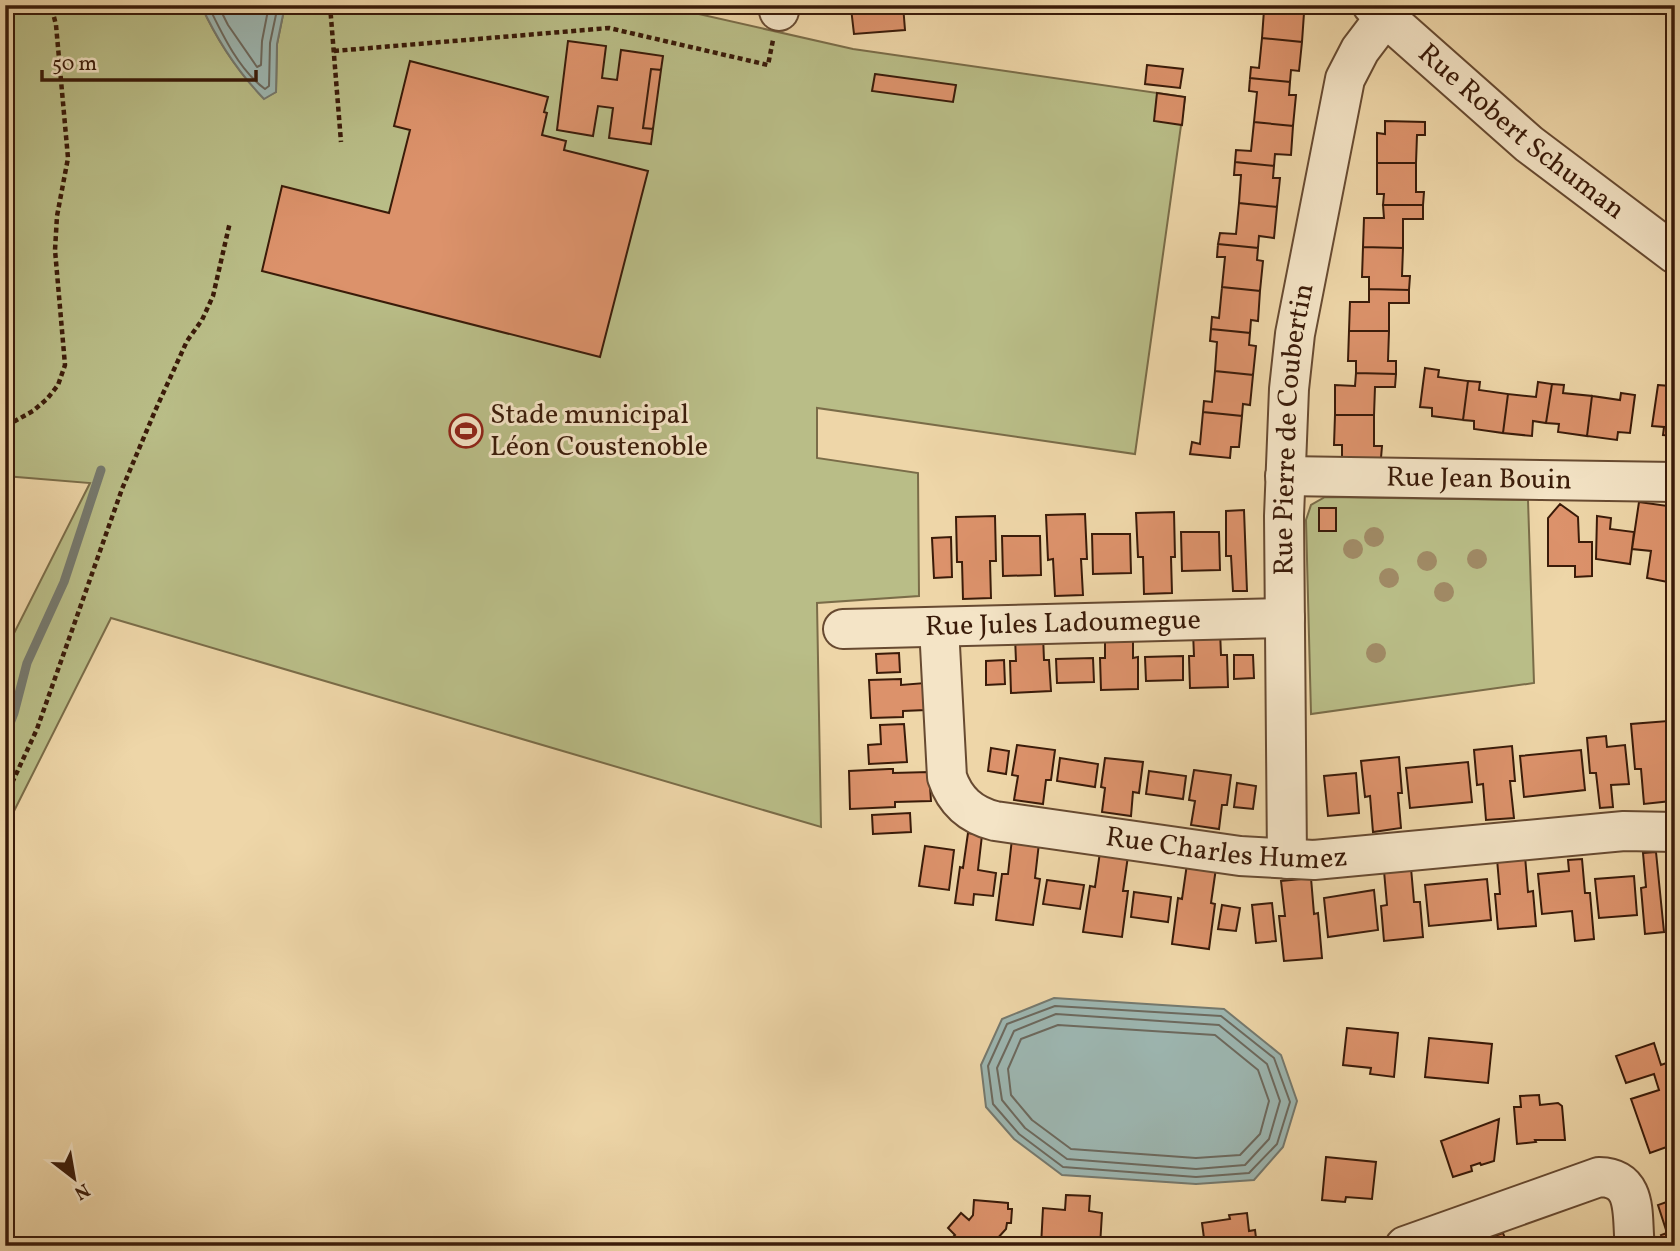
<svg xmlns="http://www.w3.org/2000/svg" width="1680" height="1251" font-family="Vollkorn,serif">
	<rect width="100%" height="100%" fill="#eed6a8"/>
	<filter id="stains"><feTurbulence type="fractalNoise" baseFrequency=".00286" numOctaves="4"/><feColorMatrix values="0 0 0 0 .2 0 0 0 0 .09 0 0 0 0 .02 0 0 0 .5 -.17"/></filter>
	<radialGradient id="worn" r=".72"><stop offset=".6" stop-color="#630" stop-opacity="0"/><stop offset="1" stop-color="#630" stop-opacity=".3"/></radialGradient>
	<path fill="#b9bd87" stroke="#7a6c48" stroke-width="2" d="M5,5H201C217,40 237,71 264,98L276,92L277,44L285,5H659L853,49L1185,97L1135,454L817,408V458L918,473L919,596L817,603L821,827L111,618L5,829V651L90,483L5,476Z
		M1325,497L1528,500L1534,683L1311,714L1306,520L1311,505Z"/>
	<path fill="#9db7b2" stroke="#75796e" stroke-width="2" d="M201,5H285L277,44L276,92L264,99C237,71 217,40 201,5Z
		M1054,998L1224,1009L1281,1055L1297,1101L1283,1147L1254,1180L1196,1184L1062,1175L1014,1139L986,1107L981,1065L1002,1019Z"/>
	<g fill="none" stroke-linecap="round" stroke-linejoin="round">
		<path stroke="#6c695e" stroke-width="2" d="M208,5C222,34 239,70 265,89L269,86L270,43L278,5
			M218,5L228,25L257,67L261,65L262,41L269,5
			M1055,1006L1221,1016L1274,1058L1290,1102L1277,1144L1249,1173L1196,1177L1063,1167L1019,1134L993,1104L988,1066L1007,1024Z
			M1056,1014L1219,1025L1267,1064L1280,1101L1269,1139L1245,1165L1196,1169L1067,1159L1025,1128L1002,1100L997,1068L1014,1031Z
			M1058,1025L1215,1035L1258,1070L1269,1101L1260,1134L1240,1155L1196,1158L1071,1149L1032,1120L1011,1095L1008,1069L1021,1039Z"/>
		<path stroke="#75796e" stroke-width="9" d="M5,736L14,713L27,663L64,582L101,470"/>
	</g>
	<path fill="#dc926b" stroke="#3a1b09" stroke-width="2" d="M903,5L905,30L854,34L851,8Z
		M1256,5H1297L1296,12L1304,13L1302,42L1262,38L1264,10L1256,9Z
		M1262,38L1302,42L1299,71L1291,70L1290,82L1250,78L1251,67L1259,68Z
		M568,41L606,46L602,78L617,80L621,50L663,56L661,70L651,69L643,128L653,129L651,144L609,138L613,108L598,106L593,136L557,130Z
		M410,61L548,97L544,112L547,113L542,135L566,141L564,150L648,171L600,357L262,271L282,186L389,213L410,130L394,126Z
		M1147,65L1183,69L1180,88L1145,84Z
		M651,69L661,70L653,129L643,128Z
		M875,74L956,85L953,102L872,91Z
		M1250,78L1290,82L1289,95H1296L1293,126L1254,122L1257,92L1249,91Z
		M1157,93L1185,97L1182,125L1154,121Z
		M1385,121L1425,122V135H1417L1416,163H1377V133L1385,134Z
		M1254,122L1293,126L1291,155L1275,154L1274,166L1235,162L1236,150L1251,151Z
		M1235,162L1274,166L1273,178H1280L1277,207L1239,203L1241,175H1234Z
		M1377,163H1416V192H1424L1423,205H1383L1384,194H1377Z
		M1239,203L1277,207L1274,238L1259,236L1258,248L1218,244L1220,233L1236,234Z
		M1383,205H1423V219H1403V248L1363,247L1364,218H1384Z
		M1218,244L1258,248L1257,260L1263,261L1260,291L1222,287L1225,257H1217Z
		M1363,247L1403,248L1402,276H1410L1409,290L1369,289V277H1362Z
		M1222,287L1260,291L1258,321L1251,320L1250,333L1211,329L1212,317L1219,318Z
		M1369,289L1409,290V303H1389V331H1349L1350,302H1369Z
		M1211,329L1250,333L1249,345L1256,346L1253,375L1215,371L1217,342L1210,341Z
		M1349,331H1389L1388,361H1396V374L1356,373V361H1348Z
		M1425,368L1439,370L1438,377L1468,381L1463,420L1432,416V408L1420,407Z
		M1215,371L1253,375L1250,405L1243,404L1242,416L1203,412L1204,401L1212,402Z
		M1356,373L1396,374L1395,387H1375L1374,415H1335V385L1355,386Z
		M1468,381L1480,382L1479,390L1508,394L1503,433L1474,429V421L1463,420Z
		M1538,382L1552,384L1546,423L1533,421L1532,436L1503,433L1508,394L1536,397Z
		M1552,384L1564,385L1563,393L1592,396L1587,436L1558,432L1559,424L1546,423Z
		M1658,385L1670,386L1669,396H1675V436L1663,435L1664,427L1652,426Z
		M1621,393L1635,395L1630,433L1618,432L1617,440L1587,436L1592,396L1620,400Z
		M1203,412L1242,416L1239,447H1231L1230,458L1190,454L1192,442L1200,444Z
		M1335,415H1374V446H1382L1381,458H1342V445H1334Z
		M1639,502L1675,507L1673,583L1647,578L1651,551L1632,549Z
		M1560,504L1578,517L1579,542H1592V576L1575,577V566H1548V518Z
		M1319,508H1336V531H1319Z
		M1244,510L1247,591H1233L1231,556H1226V511Z
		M1174,512L1175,557H1171L1172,593L1144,594L1143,557H1138L1136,513Z
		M1085,514L1087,559H1081L1083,595L1055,596L1053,559L1048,560L1046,515Z
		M995,516L996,561H990L991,598L963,599L962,562H957L956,517Z
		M1597,516L1611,518L1610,529L1634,532L1630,564L1596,559Z
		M1181,532H1219L1220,570L1182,571Z
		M1092,534H1130L1131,573L1093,574Z
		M1002,536H1040L1041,575L1003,576Z
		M951,537L952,577L934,578L932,538Z
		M1220,631L1221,655H1227L1228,687L1190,688L1189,656H1194L1193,632Z
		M1133,633V658L1138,657V689L1101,690L1100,658H1105V634Z
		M1043,635L1044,660H1049L1051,691L1011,693L1010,661H1016L1015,637Z
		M899,653L900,672L877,673L876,654Z
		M1234,655H1253L1254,678L1234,679Z
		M1183,656V680L1146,681L1145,657Z
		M1093,658L1094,682L1057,683L1056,659Z
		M1004,660L1005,684L986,685V661Z
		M901,679V685L925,683L926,710L903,711V717L871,718L869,680Z
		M1668,721L1672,765L1668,766L1671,801L1644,804L1641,769H1635L1631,724Z
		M904,724L907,762L869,764L868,745L881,744L880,725Z
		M1606,736L1607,747L1625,745L1629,784L1611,785L1613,807L1600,808L1596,773H1590L1587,738Z
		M1017,745L1055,750L1051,780H1046L1043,804L1014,800L1018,776L1012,775Z
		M1512,746L1515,781H1510L1514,818L1486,820L1483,784L1477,785L1474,750Z
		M991,748L1009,751L1006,774L988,771Z
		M1581,750L1585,790L1524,797L1520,756Z
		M1399,757L1402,793H1398L1401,828L1373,832L1370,796L1365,797L1361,761Z
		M1060,758L1098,764L1095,787L1057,781Z
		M1105,758L1143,762L1139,793L1133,792L1131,816L1102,812L1105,788L1101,787Z
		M1468,762L1472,802L1410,808L1406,768Z
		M889,769H893V773L929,772L931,801L895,802V807L850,809L849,771Z
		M1194,770L1231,775L1227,805H1222L1219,829L1191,825L1195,801L1189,800Z
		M1149,771L1186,776L1183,799L1146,794Z
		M1356,773L1359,813L1328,816L1324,776Z
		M1237,783L1256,786L1253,809L1234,807Z
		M910,813L911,832L873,834L872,815Z
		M968,833L982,835L978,870L996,873L993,896L974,894L973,905L955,903L960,867L963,868Z
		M1012,839L1039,843L1035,878L1040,879L1033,925L996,920L1002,874H1008Z
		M925,846L954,850L949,890L919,886Z
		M1100,852L1128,856L1123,891H1128L1122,937L1083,932L1090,886L1095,887Z
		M1656,852L1664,932L1645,934L1641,888L1646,887L1643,853Z
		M1525,856L1528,892L1533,891L1536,926L1498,929L1495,894H1500L1497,859Z
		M1582,859L1585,893H1590L1594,939L1575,941L1572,911L1542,914L1538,874L1569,871L1568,860Z
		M1187,864L1216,868L1211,903L1215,904L1209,949L1172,944L1178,898L1182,899Z
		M1411,868L1414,902H1420L1423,937L1384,941L1381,906L1387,905L1384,871Z
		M1634,876L1637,915L1599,918L1595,879Z
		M1311,878L1314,914L1318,913L1322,958L1284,961L1279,916H1285L1281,881Z
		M1487,879L1491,920L1429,926L1425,885Z
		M1047,880L1084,885L1080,909L1043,904Z
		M1374,890L1378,930L1328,937L1324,898Z
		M1134,892L1171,897L1168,922L1131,917Z
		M1272,903L1276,941L1256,943L1252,905Z
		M1222,905L1240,908L1236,931L1218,929Z
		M1347,1028L1398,1033L1394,1077L1370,1074L1371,1068L1343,1065Z
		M1429,1038L1492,1044L1488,1083L1425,1077Z
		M1654,1043L1661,1065L1675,1060V1091L1670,1092L1675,1105V1144L1650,1153L1631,1099L1659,1090L1654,1074L1626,1083L1616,1056Z
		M1539,1095L1540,1105L1558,1103L1562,1106L1565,1140H1535L1536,1142L1517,1144L1514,1107H1521L1520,1096Z
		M1499,1119L1494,1161L1481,1165L1480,1163L1471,1166L1472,1171L1453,1177L1441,1141Z
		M1326,1157L1376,1162L1372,1199L1346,1197L1345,1202L1322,1200Z
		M1066,1195L1090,1196L1089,1211L1102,1213L1100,1246H1041L1043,1208L1065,1210Z
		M1675,1199V1246H1665L1661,1235L1667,1233L1658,1205Z
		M974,1200L1008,1203V1209H1012L1011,1223H1007L1006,1229L996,1240L998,1242L994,1246H952L948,1242L955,1235L948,1228L961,1213L969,1220L973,1215Z
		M1247,1213L1249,1231L1255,1230L1257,1246H1205L1202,1223L1230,1219L1229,1215Z
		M1503,1233L1508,1246H1465Z"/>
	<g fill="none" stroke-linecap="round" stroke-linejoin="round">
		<defs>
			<g id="minor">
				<path d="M779,5V11"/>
				<path id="s1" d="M1372,5L1529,144L1675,254"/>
				<path id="s2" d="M1285,476L1675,482"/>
				<path id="s3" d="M939,627L947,777C955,801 971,815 995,821L1240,856L1314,860L1624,831L1675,832"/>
				<path id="s4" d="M843,629L1285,618"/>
				<path id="s5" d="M1287,859L1284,516L1289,389L1295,334L1345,79L1360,50L1385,17"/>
				<path d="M1405,1246L1599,1177C1640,1178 1631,1217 1635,1246"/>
			</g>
		</defs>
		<use href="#minor" stroke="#674a31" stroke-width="42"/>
		<path stroke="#3a1b09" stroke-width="4.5" stroke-dasharray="5 3.5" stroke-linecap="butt" d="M330,5L341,142
			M334,51L609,28L768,65L773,40
			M5,422L15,421L33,411L47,399L58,385L65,365L55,250L57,216L68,158L56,25L51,5
			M5,798L37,729L122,489L155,411L187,341L202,320L213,296L230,222"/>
		<use href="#minor" stroke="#f4e4c6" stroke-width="38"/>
	</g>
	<g fill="#a08a65">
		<circle cx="1374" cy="537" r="10"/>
		<circle cx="1353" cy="549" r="10"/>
		<circle cx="1477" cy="559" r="10"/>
		<circle cx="1427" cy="561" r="10"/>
		<circle cx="1389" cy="578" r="10"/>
		<circle cx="1444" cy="592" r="10"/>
		<circle cx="1376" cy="653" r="10"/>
	</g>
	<defs>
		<symbol id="stadium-ring" viewBox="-11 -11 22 22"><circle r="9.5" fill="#f4e4c6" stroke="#8f2418" stroke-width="1.5"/><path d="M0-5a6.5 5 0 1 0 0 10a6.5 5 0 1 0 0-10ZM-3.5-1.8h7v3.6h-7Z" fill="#8f2418"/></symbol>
	</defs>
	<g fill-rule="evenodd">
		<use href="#stadium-ring" x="447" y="412" width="38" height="38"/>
	</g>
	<g text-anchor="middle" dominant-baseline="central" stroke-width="6" stroke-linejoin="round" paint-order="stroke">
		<g font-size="28" fill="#3a1b09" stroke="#f4e4c6">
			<text stroke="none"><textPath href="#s1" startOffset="196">Rue Robert Schuman</textPath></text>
			<text stroke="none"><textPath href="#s5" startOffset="430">Rue Pierre de Coubertin</textPath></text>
			<text stroke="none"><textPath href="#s2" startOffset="194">Rue Jean Bouin</textPath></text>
			<text stroke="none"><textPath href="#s4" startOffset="220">Rue Jules Ladoumegue</textPath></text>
			<text stroke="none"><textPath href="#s3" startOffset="452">Rue Charles Humez</textPath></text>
		</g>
		<g font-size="28" fill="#3a1b09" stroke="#f4e4c6" text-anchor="start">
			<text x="490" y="415">Stade municipal<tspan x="490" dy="32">Léon Coustenoble</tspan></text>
		</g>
	</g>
	<rect width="1680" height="1251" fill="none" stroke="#eed6a8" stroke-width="28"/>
	<rect x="7" y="7" width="1666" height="1237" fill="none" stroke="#3a1b09" stroke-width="3.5"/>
	<rect x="14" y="14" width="1652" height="1223" fill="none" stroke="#3a1b09" stroke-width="2"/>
	<g transform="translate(74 1178) rotate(149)" stroke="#f4e4c6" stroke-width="5" paint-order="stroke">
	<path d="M0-5L12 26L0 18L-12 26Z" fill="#3a1b09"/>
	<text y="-10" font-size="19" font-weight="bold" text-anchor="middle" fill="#3a1b09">N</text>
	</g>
	<path d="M42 70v10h214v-10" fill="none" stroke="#3a1b09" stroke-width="3.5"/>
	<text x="52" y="70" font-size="21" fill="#3a1b09" stroke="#f4e4c6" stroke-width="5" paint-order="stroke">50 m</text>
	<rect width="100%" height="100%" filter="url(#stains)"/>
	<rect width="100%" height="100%" fill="url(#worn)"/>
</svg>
